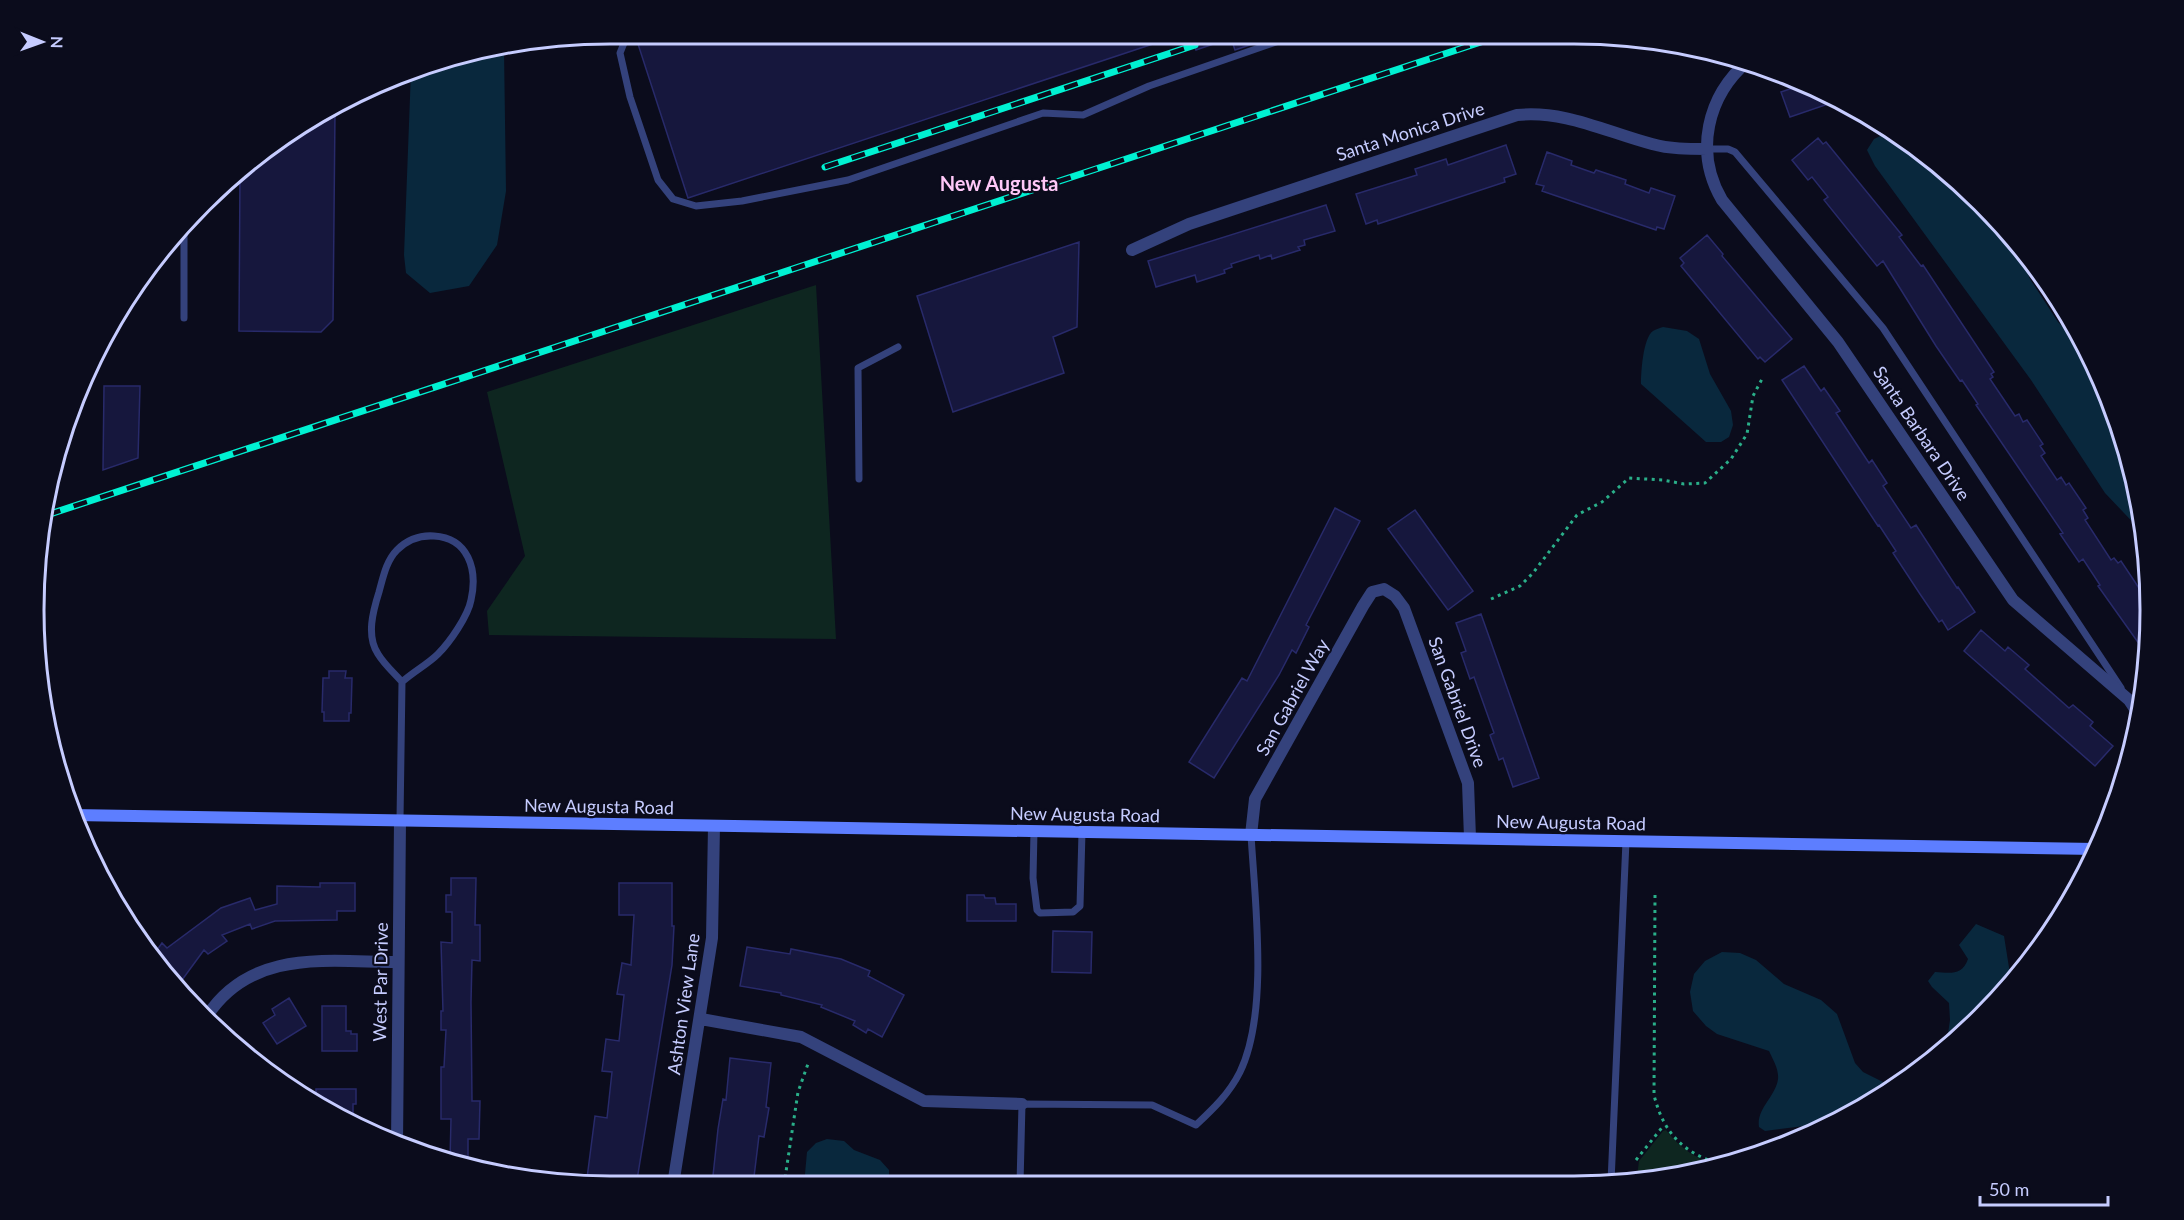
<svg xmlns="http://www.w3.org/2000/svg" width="2184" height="1220" font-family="Lato,sans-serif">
	<rect width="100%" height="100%" fill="#0b0c1c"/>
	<path fill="#0e2620" d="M816,285L836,639L489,635L487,611L525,556L487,392Z
		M1666,1130C1682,1150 1695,1158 1719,1166L1672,1177H1637L1639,1161L1663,1131Z"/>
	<path fill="#09283d" d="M504,50L506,191L497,245L469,286L430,293L406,273L404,255L411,71L425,64Z
		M1891,131L1955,176L2015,241L2030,279L2058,322L2092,356L2131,461L2143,533L2105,493L2031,380L1875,166L1867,150L1874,139Z
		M1663,327L1687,331L1699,339L1710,374L1731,411L1733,425L1729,437L1721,442H1706L1641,384C1641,372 1643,338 1653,331C1656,329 1660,328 1663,327Z
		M1976,924L2004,936L2011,980L1982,1018L1946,1047L1950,1020L1949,1003L1932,987L1928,981L1935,972C1950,973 1962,976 1968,959L1959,945Z
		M1722,952L1740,953L1756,960L1784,984L1821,1000L1837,1014L1855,1063L1863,1072L1889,1085L1899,1086L1828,1123L1765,1131L1759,1127C1756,1109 1776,1096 1778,1079C1779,1069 1773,1060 1769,1051L1717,1034L1706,1026L1693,1011L1690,992L1694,974L1705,961Z
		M827,1139L844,1141L854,1150L880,1160L889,1170V1185H804L807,1152L816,1143Z"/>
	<path fill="#16173d" stroke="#282a6a" stroke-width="1.5" d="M660,33L1176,34L1177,36L688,198L637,41Z
		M1192,34H1275L1276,36L1235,50L1231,38L1196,50Z
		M1804,84L1811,87L1840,100L1790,117L1781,92Z
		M335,112L333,320L321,332L239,331L240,173L259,152Z
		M1818,138L1823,144L1826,142L1902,235L1899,237L1921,266L1923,265L1994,372L1991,374L1993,377L1990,379L2015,416L2019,414L2023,422L2027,420L2043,444L2040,446L2045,453L2041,456L2057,480L2061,477L2066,485L2069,483L2086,508L2083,510L2088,518L2085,520L2111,560L2114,558L2118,563L2121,561L2135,582L2149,604L2147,655L2098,586L2100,585L2083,559L2079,562L2060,534L2063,533L1976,405L1978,404L1962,380L1960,381L1936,346L1883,261L1877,266L1824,200L1828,197L1812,177L1808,180L1792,160Z
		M1506,145L1516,174L1504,178L1505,182L1378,224L1377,220L1366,224L1356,194L1417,175L1415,169L1446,159L1448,165Z
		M1547,152L1572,161L1571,165L1594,173L1596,170L1626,180L1625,184L1649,193L1651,188L1675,196L1664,229L1657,227L1656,230L1542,191L1544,186L1536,184Z
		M1326,205L1335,231L1304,240L1305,245L1298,247L1300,250L1272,259L1271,255L1260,259L1259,255L1231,264L1232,267L1224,270L1225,273L1197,282L1195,275L1156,287L1148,261Z
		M1707,235L1723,254L1722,256L1792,339L1765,362L1760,357L1758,359L1681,266L1684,263L1680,258Z
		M1079,242L1077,327L1053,337L1064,373L953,412L917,296Z
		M1804,366L1821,391L1824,388L1840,411L1836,413L1869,463L1872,460L1887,483L1883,486L1911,528L1916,525L1957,588L1958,587L1975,612L1948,630L1942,620L1939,622L1920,594L1893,553L1896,551L1879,525L1878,526L1782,380Z
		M104,386H140L138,458L103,470Z
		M1335,508L1360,521L1306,625L1309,627L1296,653L1292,650L1279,675L1214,778L1189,762L1242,678L1247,681Z
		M1415,510L1473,591L1448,610L1388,529Z
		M1481,614L1539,778L1513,787L1503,758L1499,760L1490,735L1494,733L1474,677L1470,679L1461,653L1466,651L1456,623Z
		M1981,630L2005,651L2008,647L2029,665L2025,669L2069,708L2073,705L2093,722L2090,726L2113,746L2095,766L1964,651Z
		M329,671H346L345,678H352L351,713H349V721H324V712H322L323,678H329Z
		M451,878H476L475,925H480V961L472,960L471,1002L472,1101H480L479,1139H468V1165L450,1161L451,1119H441V1067H444L446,1030H441V1011H443L441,942L452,943V912H446V895H451Z
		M320,883H355V911H337V920L275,921L252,929L250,924L222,935L227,941L208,954L204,950L182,980L175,976L171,982L154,954L162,943L167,948L221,908L250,898L255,910L277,904V886L320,887Z
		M619,883H672V926H674L672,965L636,1186H586L595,1116L607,1118L612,1072L602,1071L606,1039L619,1041L624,995L617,994L622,963L631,965L634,915H619Z
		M967,895H984L985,898H995L996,904H1016V921H967Z
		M1053,931L1092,932L1091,973L1052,972Z
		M747,947L790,954L791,949L841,959L870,971L868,976L904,995L882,1037L868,1029L866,1033L853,1025L855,1021L821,1007L822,1005L781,995V993L740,986Z
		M289,998L306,1026L277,1044L263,1023L275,1015L272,1009Z
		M322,1006H346V1031H351V1034H357V1051H322Z
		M730,1058L771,1063L766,1107L769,1108L764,1137L759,1136L753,1185H712L718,1129L723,1099L726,1100Z
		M316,1089H356V1104H353V1124L316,1105Z"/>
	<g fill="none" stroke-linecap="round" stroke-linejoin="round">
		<path stroke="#2aaf89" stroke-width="3" stroke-dasharray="3 4.5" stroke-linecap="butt" d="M1491,599L1520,586L1533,573L1577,515L1602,502L1629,478L1663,480L1684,484L1705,483L1731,459L1747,434L1753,396L1762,379
			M1655,895L1654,1095C1664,1135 1684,1153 1722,1165
			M1636,1160L1664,1125
			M784,1185L798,1092L809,1061"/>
		<path stroke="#34427c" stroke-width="7" d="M628,33L620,53L630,97L658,180L673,199L696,206L742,201L848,180L1043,113L1083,115L1149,86L1299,34
			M1707,149H1728L1735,152L1883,328L2121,688
			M184,318V232
			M859,479L858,368L898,347
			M400,820L402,682C413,672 428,664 438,654C450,642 468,616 471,600C478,569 468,538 434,536C419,535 407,540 397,550C386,561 383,578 379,592C373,611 366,636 378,654C384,664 394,673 402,682
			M1034,831L1033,878L1037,910L1040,913L1073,912L1080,906L1082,832
			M1611,1182L1626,841
			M1020,1184L1022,1104L1152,1105L1196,1125C1213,1109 1229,1094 1240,1072C1269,1012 1255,902 1251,835"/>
		<path stroke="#34427c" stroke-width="12" d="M1748,61C1707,96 1694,152 1722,200L1838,342L2013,600L2129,700L2139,715
			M1132,250L1189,224L1517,115C1565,110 1606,132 1652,144C1670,149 1688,149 1707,149
			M1251,835L1255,799L1363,606L1372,592L1384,589L1395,596L1404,608L1468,783L1470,838
			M207,1016C252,948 328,962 398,962
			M701,1019L801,1037L924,1101L1022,1104
			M397,1144L400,820
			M673,1185L712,938L714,826"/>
		<path stroke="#5d7eff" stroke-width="12" d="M73,815L2096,849"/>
		<defs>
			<path id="rail" d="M825,167L1195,45
				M47,515L1505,34"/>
		</defs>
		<use href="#rail" stroke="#00f1d2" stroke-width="7"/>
		<use href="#rail" stroke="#0b0c1c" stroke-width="4.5" stroke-dasharray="14" stroke-linecap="butt"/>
	</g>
	<g text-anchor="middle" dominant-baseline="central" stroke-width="4.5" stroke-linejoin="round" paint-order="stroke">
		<g font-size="18" fill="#c6ccff" stroke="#0b0c1c">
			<text transform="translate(1410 131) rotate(-18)">Santa Monica Drive</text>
			<text transform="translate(1922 433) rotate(56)">Santa Barbara Drive</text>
			<text transform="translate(1292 697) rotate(-61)">San Gabriel Way</text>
			<text transform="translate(1458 702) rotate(70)">San Gabriel Drive</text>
			<text transform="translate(599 806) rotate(1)">New Augusta Road</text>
			<text transform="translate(1085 814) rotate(1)">New Augusta Road</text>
			<text transform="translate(1571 822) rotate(1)">New Augusta Road</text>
			<text transform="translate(380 982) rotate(-89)">West Par Drive</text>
			<text transform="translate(683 1004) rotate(-82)">Ashton View Lane</text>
		</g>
		<g font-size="20" font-weight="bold" fill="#ffc8f8" stroke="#0b0c1c">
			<text x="999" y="183">New Augusta</text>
		</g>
	</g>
	<path d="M0 0H2184V1220H0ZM610 44H1574A566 566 0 0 1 2140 610V610A566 566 0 0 1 1574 1176H610A566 566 0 0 1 44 610V610A566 566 0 0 1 610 44Z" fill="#0b0c1c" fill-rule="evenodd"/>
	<path fill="none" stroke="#c6ccff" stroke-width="3" d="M610 44H1574A566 566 0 0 1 2140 610V610A566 566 0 0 1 1574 1176H610A566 566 0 0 1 44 610V610A566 566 0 0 1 610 44Z"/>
	<g transform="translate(42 42) rotate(91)" stroke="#0b0c1c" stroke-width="4.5" paint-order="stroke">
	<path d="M0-4.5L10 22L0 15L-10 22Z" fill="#c6ccff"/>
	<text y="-9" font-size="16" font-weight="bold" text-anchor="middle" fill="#c6ccff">N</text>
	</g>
	<path d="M1980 1196v9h128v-9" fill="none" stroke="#c6ccff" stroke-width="3"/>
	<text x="1989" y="1196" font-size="18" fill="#c6ccff" stroke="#0b0c1c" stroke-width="4.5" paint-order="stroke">50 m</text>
</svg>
